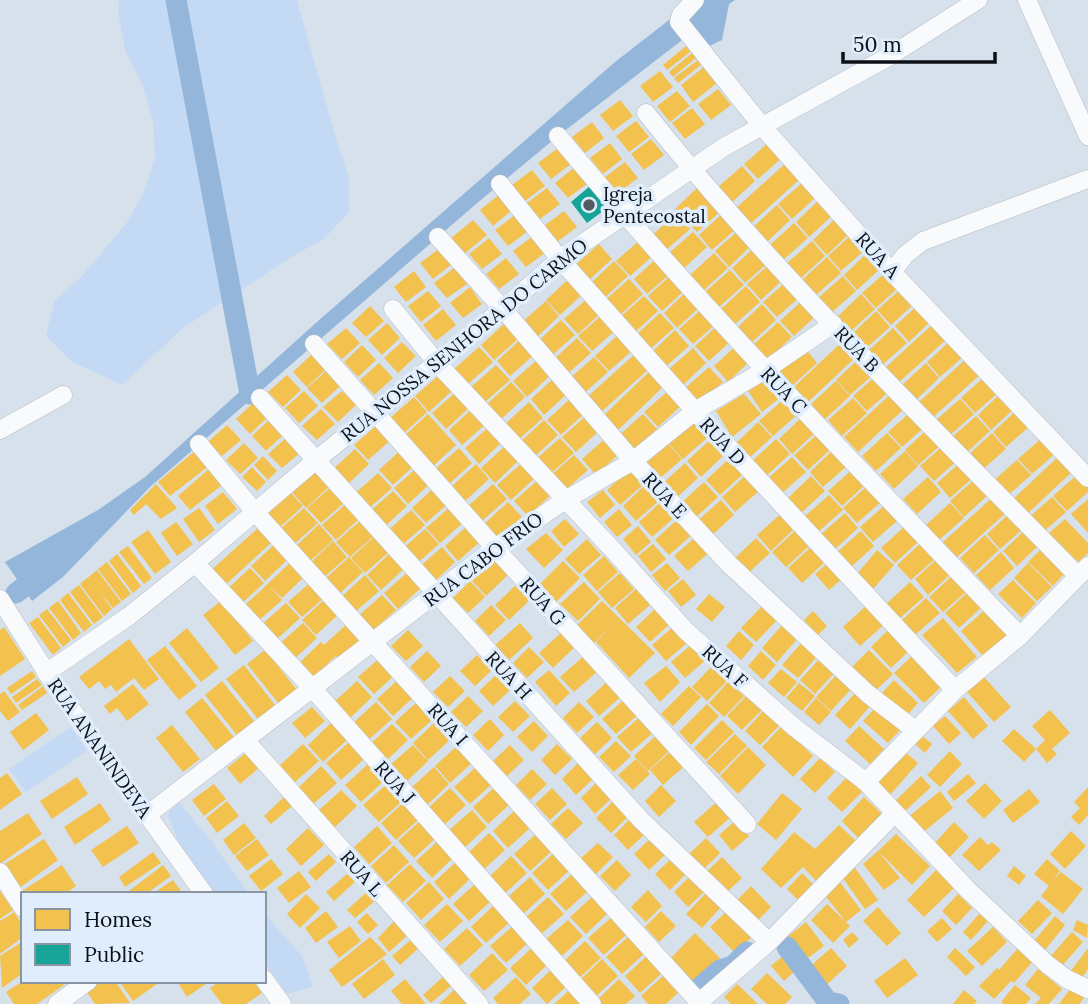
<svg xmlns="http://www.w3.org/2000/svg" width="1088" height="1004" font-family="Lora,serif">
	<rect width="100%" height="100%" fill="#d7e1ec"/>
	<path fill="#c4daf4" d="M119,0H297L337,142L349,177V212L324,239L293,256L183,328L122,385L71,361L46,336L54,301L81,277L126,224L144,192L155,157L153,121L143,86L126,53L118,13Z
		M71,727L87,751L26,792L9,769Z
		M177,800L212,842L249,894H215L178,841L168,815Z
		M264,913L302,956L313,987L287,994L264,961Z"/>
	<path fill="#94b6db" d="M700,0H735L729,4L722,40L705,48L686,37L558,136L476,204L151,486L63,577L32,601L5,562L98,510L145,477L318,321L615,62L678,13Z"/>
	<path fill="#f2c14e" d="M686,46L690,52L667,70L663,65Z
		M692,53L696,58L673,77L669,72Z
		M698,60L701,65L678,83L674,78Z
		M704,67L717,83L693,102L681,85Z
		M660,71L673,87L653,102L640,86Z
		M718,89L731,105L711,120L698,104Z
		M677,91L690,106L670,122L657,106Z
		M620,100L633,116L613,131L600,115Z
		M692,108L705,124L685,139L672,123Z
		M636,121L649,137L629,152L616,136Z
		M592,122L604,138L585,153L572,137Z
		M651,139L664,155L644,170L631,154Z
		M769,142L783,157L758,179L744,164Z
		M610,143L622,159L603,174L590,158Z
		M558,148L571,164L551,179L538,163Z
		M625,162L638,178L618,193L605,177Z
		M786,163L800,179L750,224L736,208Z
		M742,166L755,181L731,203L717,188Z
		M575,167L588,183L568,198L555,183Z
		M532,170L545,186L525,201L512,185Z
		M803,182L816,197L792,219L778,204Z
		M698,187L721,211L697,232L675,209Z
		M547,188L560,204L540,219L527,203Z
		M500,194L512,210L493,226L480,210Z
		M820,199L834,214L809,237L796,222Z
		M777,205L790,220L766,243L752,228Z
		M564,211L577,227L557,242L544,226Z
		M723,213L737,228L712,250L699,235Z
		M676,214L690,229L665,251L651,236Z
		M515,215L528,231L508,246L495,230Z
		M837,217L851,232L827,255L813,240Z
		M473,220L487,235L463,255L450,239Z
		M794,223L808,238L783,260L770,245Z
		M740,229L753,244L729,267L715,251Z
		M693,232L707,247L682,270L668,254Z
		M852,234L866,249L841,271L828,256Z
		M533,236L546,252L526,267L513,251Z
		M489,238L502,254L482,269L469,254Z
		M641,239L655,254L630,276L616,261Z
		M812,241L825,256L801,278L787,263Z
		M599,244L612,259L588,281L574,266Z
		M756,246L770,261L745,283L732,268Z
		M440,248L452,264L433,279L420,263Z
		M868,252L882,267L857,290L844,275Z
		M714,253L728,268L704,290L690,275Z
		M658,257L672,272L647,294L634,279Z
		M827,257L841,273L816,295L802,280Z
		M506,258L519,274L499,289L486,274Z
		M614,261L628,276L603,299L590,284Z
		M772,262L786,277L761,300L747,284Z
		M454,268L467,284L447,298L434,283Z
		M730,270L744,285L719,307L705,292Z
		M414,271L426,287L406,302L394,287Z
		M887,271L900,286L876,308L862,293Z
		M673,273L687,288L662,311L648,296Z
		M843,276L856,291L831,313L818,298Z
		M571,277L585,292L560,315L546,300Z
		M629,279L643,294L618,317L604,301Z
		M788,280L802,295L777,317L763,302Z
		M746,286L760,302L735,324L721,309Z
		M470,287L482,304L463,318L450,303Z
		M902,288L915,303L891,325L877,310Z
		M688,290L702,305L677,328L664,313Z
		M428,291L441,306L421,322L408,306Z
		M861,294L875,309L850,332L837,317Z
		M644,296L658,311L633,334L619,318Z
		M589,297L602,312L578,334L564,319Z
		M805,298L819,313L794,336L780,321Z
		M546,301L559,316L535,339L521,323Z
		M762,304L776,320L752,342L738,327Z
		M919,304L933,319L909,342L895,326Z
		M370,306L384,321L366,337L352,323Z
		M704,307L718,322L693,344L679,329Z
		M443,309L456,325L436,341L423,325Z
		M876,311L890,327L865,349L852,334Z
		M660,313L674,328L649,350L636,335Z
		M603,314L617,329L592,351L578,336Z
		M561,320L575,335L550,357L537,342Z
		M778,322L792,337L768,359L754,344Z
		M935,322L948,338L898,383L885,368Z
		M387,323L400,338L382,355L368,340Z
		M505,323L519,338L494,360L481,345Z
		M719,324L733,339L709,361L695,346Z
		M346,328L360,343L342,359L327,344Z
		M893,328L907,343L882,365L869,350Z
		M675,330L689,346L664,368L651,353Z
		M620,333L634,349L609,371L595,356Z
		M577,338L591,353L566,375L553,360Z
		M521,339L535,354L510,376L497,361Z
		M951,340L965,355L940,377L927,362Z
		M843,341L857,356L808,402L794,387Z
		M402,342L416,356L398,373L384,358Z
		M738,344L752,359L728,382L714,366Z
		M362,345L376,360L358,377L344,362Z
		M479,347L493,362L468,384L454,369Z
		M804,347L817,363L793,385L779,370Z
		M693,348L706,363L682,386L668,370Z
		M636,353L650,368L600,413L586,398Z
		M311,355L325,370L307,387L293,372Z
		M594,357L608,372L583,394L569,379Z
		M861,357L875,373L850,395L836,380Z
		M968,357L982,373L932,418L918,403Z
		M538,359L552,374L527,397L513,381Z
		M379,363L393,378L374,395L360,380Z
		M926,363L939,378L915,401L901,386Z
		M496,365L510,380L485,402L471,387Z
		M709,367L723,382L698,404L684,389Z
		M651,370L665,385L616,432L602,417Z
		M326,371L340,386L322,403L307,388Z
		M440,374L454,389L429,412L415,396Z
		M878,374L892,389L867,411L853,396Z
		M287,375L301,390L283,407L268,392Z
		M986,375L1000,391L975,413L961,398Z
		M555,377L569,392L544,415L531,399Z
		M766,379L782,396L762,412L748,391Z
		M836,381L850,396L825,419L811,404Z
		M511,382L525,397L500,420L486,405Z
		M669,390L682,405L658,427L644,412Z
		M304,391L318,406L299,423L285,408Z
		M342,391L356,405L338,422L323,407Z
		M457,391L471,406L446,429L432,413Z
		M894,391L907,406L858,452L844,437Z
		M1002,392L1016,407L991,430L978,415Z
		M744,394L761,414L732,437L716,411Z
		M414,397L427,412L403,434L389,419Z
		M571,398L585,413L561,435L547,420Z
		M853,398L867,413L842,436L828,420Z
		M784,399L798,414L773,436L759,421Z
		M960,399L974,414L949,436L935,421Z
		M254,402L268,417L250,434L236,419Z
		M529,402L543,418L518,440L504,425Z
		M473,408L487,423L462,445L449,430Z
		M321,409L335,424L317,440L302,426Z
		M913,410L927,425L902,447L888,432Z
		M1017,410L1031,425L1006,447L993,432Z
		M428,414L456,445L432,467L404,436Z
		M643,414L657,429L632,451L618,436Z
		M587,415L600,430L576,452L562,437Z
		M803,416L817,431L792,454L779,439Z
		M976,416L990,431L965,454L951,438Z
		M270,419L284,434L266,451L252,436Z
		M544,420L558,435L533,458L519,443Z
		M694,421L708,437L683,459L669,444Z
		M758,422L772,437L747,460L734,445Z
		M379,423L393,438L368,460L354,445Z
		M227,425L241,440L222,456L208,442Z
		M490,426L503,441L479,464L465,448Z
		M930,427L943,443L918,465L905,450Z
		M819,433L832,448L808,470L794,455Z
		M887,433L901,448L876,471L862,456Z
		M992,433L1006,449L981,471L967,456Z
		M287,437L301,452L282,468L268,454Z
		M607,437L621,452L596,475L582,459Z
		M1043,437L1057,452L1032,474L1018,459Z
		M560,438L574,453L549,475L535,460Z
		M711,439L725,454L701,477L687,461Z
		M776,439L790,454L765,477L751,462Z
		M244,443L258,458L240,474L226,460Z
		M668,444L682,459L657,481L643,466Z
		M945,444L959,459L934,481L920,466Z
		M506,445L519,460L495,483L481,468Z
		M403,448L417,463L393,485L379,470Z
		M459,448L472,463L448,485L434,470Z
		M355,449L369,464L345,487L331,471Z
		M834,449L848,465L823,487L810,472Z
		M196,450L210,465L170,496L158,482Z
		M905,451L918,466L894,489L880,474Z
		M574,455L588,470L563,492L549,477Z
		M1060,455L1074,470L1025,516L1011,501Z
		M263,456L277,471L268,480L254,465Z
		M792,457L806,472L781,494L767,479Z
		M730,458L744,473L720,495L706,480Z
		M1017,460L1031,475L1006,497L992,482Z
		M962,461L975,476L950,498L937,483Z
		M522,463L535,478L511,500L497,485Z
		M685,463L698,478L674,500L661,485Z
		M476,464L489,479L464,502L451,487Z
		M419,466L433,481L408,504L394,488Z
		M211,467L226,482L190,510L178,496Z
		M252,467L266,482L257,491L242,477Z
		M632,468L645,483L620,505L607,490Z
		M853,469L866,484L842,506L828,491Z
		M317,470L331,485L306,508L292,492Z
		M378,473L392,488L367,510L353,495Z
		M1078,474L1088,485V492L1067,511L1053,496Z
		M746,475L760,490L735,512L722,497Z
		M811,476L825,491L800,514L787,499Z
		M928,477L941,492L917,514L903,499Z
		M539,479L552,494L528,516L514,501Z
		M975,479L989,494L964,517L950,501Z
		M704,482L718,497L693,520L679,505Z
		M647,483L661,499L636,521L623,506Z
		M156,484L177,508L161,519L146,504L134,515L130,510Z
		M493,484L507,499L482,521L468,506Z
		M437,485L451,501L426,523L412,508Z
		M868,485L882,501L857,523L843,508Z
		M332,486L346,501L321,523L307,508Z
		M603,490L615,505L600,518L587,502Z
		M289,491L303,506L278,529L264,513Z
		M393,491L407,506L382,529L368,513Z
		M223,492L237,509L218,524L205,506Z
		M829,495L843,510L818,532L804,517Z
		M993,497L1007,512L957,557L943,542Z
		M1052,497L1066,512L1041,534L1027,519Z
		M1088,499V533L1071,514Z
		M663,500L677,515L652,537L639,522Z
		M721,500L734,515L710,537L696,522Z
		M508,502L522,517L497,539L484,524Z
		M347,503L360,518L336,540L322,525Z
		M950,503L964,518L939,540L926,525Z
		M885,505L898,520L873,542L860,527Z
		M451,506L465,521L440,543L426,528Z
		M199,508L215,530L199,542L183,519Z
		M304,508L318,523L293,545L279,530Z
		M619,509L632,525L617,537L604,522Z
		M411,510L425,525L400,547L386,532Z
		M1011,512L1025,527L1000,549L987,534Z
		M782,513L795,528L771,551L757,535Z
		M845,513L858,528L834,550L820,535Z
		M680,517L694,533L669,555L655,540Z
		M565,519L579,534L564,547L551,531Z
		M1065,519L1088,543V553L1078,562L1049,533Z
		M361,520L375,535L350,557L336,542Z
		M176,522L193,544L177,556L161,533Z
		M319,524L333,540L309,562L295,547Z
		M469,524L483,539L458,561L445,546Z
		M638,526L651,542L636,555L623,539Z
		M905,526L919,541L895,563L881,548Z
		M259,527L272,542L223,587L209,572Z
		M1027,528L1041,543L1017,566L1003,551Z
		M425,529L439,544L414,566L400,551Z
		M797,529L811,544L786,567L772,552Z
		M148,530L171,562L155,574L131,542Z
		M861,531L874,546L850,568L836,553Z
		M546,533L563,550L544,568L526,549Z
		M699,534L713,549L688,571L674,556Z
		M376,535L390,551L365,573L351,558Z
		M985,535L999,550L974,573L960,558Z
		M756,538L770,553L745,576L732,561Z
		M587,539L601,555L579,574L565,559Z
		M333,541L347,557L322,579L309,564Z
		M922,542L936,558L911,580L897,565Z
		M276,543L289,558L265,581L251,566Z
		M653,544L666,559L651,572L638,556Z
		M813,545L826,561L802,583L788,568Z
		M128,546L152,578L144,584L119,552Z
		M442,547L455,562L431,585L417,569Z
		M1043,547L1067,571L1053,586L1028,562Z
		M877,550L894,565L873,589L857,574Z
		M391,552L405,568L381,590L367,575Z
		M1001,552L1014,568L990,590L976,575Z
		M117,554L141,586L133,593L109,561Z
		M604,556L618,572L597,591L583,575Z
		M349,557L363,572L338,595L325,579Z
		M939,557L953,572L928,595L915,579Z
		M496,558L510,573L486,596L472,581Z
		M293,560L306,575L282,598L270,587L282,600L257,622L243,607Z
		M563,561L580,578L555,603L538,586Z
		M107,562L131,594L122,601L98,569Z
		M829,562L843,578L829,590L815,574Z
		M667,563L680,578L665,591L652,575Z
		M1028,563L1052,587L1037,601L1014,578Z
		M250,568L264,583L239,606L225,591Z
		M97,570L121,602L113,608L99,592L112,609L104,616L80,584Z
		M409,571L423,586L398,609L384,593Z
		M620,573L634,589L612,608L598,592Z
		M954,574L968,590L943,612L929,597Z
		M365,575L379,591L354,613L340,598Z
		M683,579L696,595L681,607L668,591Z
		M313,580L327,595L302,617L288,602Z
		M1013,580L1036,603L1022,618L998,594Z
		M470,581L485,597L468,613L453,598Z
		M519,582L533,597L509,620L495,605Z
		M584,582L600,599L578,621L560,604Z
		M910,582L924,597L899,619L886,604Z
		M79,585L103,617L94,624L70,592Z
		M636,589L650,605L628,624L615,608Z
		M970,590L983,606L959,628L945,613Z
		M68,593L92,625L84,632L60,600Z
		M709,594L725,607L712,622L696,609Z
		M382,595L396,610L371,632L357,617Z
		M326,598L340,613L316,635L302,620Z
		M926,598L940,613L915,635L902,620Z
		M58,601L81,633L73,640L49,608Z
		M221,601L253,641L235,655L203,615Z
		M602,601L655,653L629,678L596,642L615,622L594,643L577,625Z
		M286,603L300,618L275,641L261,625Z
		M764,604L779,618L756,642L741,628Z
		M868,604L886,623L860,646L843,627Z
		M491,605L506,620L489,636L475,621Z
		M657,607L671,623L650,642L636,627Z
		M47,609L71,640L63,647L39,615Z
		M986,609L1008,634L982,655L961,631Z
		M813,611L827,626L818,635L804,620Z
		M38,617L61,648L53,655L29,623Z
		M943,618L977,657L957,673L922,635Z
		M349,622L363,637L338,659L336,656L310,680L297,665L321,642L324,645Z
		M303,623L317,638L292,661L278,645Z
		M520,623L533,638L509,660L495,645Z
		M784,623L799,637L777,662L762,648Z
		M674,626L688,642L666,661L652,645Z
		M4,627L25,659L0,676V630Z
		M187,628L219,668L201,682L169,643Z
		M890,628L910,650L891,668L871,647Z
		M408,630L423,646L406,661L391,646Z
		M564,630L577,645L553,668L539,653Z
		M739,631L754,645L741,660L726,646Z
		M129,639L159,679L144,690L134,678L116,692L111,685L105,689L99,681L89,689L79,677Z
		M804,640L820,653L798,678L782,665Z
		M693,643L707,659L685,678L671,662Z
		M165,646L197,686L179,700L147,660Z
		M529,647L544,662L527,678L513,663Z
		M265,650L297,690L279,704L247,664Z
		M869,650L893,674L873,693L849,670Z
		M427,651L441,666L424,682L410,667Z
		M761,651L776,665L763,680L748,666Z
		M477,655L492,670L475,686L460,671Z
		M585,655L599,670L574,692L560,677Z
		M913,655L943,685L924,703L894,673Z
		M382,656L397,673L374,694L358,677Z
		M822,656L838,669L815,694L800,680Z
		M244,665L275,705L258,719L226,679Z
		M666,666L680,682L660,702L644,683Z
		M712,666L727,681L707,701L692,687Z
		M781,669L797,682L784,697L768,683Z
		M549,670L570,693L556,706L535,682Z
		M32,671L36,677L11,694L7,688Z
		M839,672L854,686L831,711L816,697Z
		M496,675L510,690L493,706L479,691Z
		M450,676L465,691L448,707L433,692Z
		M983,676L1011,707L994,722L966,691Z
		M400,678L416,695L393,716L377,699Z
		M37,679L42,685L16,703L12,697Z
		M610,679L624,694L599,716L586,701Z
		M894,680L918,703L905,718L880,695Z
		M222,681L254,721L237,735L205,695Z
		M357,681L372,697L349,719L334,702Z
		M728,682L744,696L724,717L709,703Z
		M799,683L815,696L802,711L786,698Z
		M133,684L149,704L127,721L117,708L110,714L104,706Z
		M43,686L47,693L22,710L18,705Z
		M689,686L701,697L673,726L661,714Z
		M4,691L20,712L8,721L0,711V694Z
		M857,691L872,704L850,729L835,715Z
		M747,695L762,710L742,730L727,716Z
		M468,696L483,711L466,727L451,712Z
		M627,697L641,712L616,734L602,719Z
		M964,697L988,726L973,739L948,711Z
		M202,698L234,737L216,751L185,712Z
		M816,698L831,712L819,725L804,712Z
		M418,701L434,718L411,739L395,722Z
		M515,701L530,716L513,732L498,717Z
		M376,702L392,719L368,740L353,723Z
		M579,702L594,717L577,733L563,718Z
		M707,704L719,716L691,745L679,732Z
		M877,706L902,728L888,743L863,721Z
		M312,707L325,721L305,738L292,723Z
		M764,710L780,725L760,745L745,731Z
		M1050,710L1070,733L1052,749L1057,754L1047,763L1036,749L1045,740L1032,726Z
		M36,713L49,730L23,750L10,732Z
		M642,715L656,730L631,752L617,737Z
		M945,716L961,733L949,744L933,726Z
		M490,719L504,735L488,751L473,735Z
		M722,720L734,732L706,760L694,748Z
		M436,721L452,738L428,760L413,743Z
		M534,721L548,736L532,752L517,737Z
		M597,722L612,738L595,754L580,738Z
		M331,723L347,740L323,762L308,745Z
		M392,724L408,740L385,762L369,745Z
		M172,725L200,759L183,772L156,738Z
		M782,726L813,756L793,777L762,747Z
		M859,726L884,749L870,764L845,741Z
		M1014,729L1036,749L1024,762L1002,741Z
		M659,733L672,748L648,771L634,756Z
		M919,733L932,744L925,753L912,741Z
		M735,734L747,746L719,774L706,762Z
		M616,741L631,756L614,772L599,757Z
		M349,742L364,759L341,780L326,763Z
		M303,744L319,761L295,782L280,765Z
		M557,744L572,759L555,775L541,760Z
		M413,745L428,761L405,783L389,766Z
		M458,745L474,761L450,783L435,766Z
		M510,745L524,760L507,776L493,761Z
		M748,747L766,765L738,794L720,776Z
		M674,748L688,763L663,785L650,770Z
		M903,750L918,763L890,795L875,783Z
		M950,751L962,764L940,787L927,775Z
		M247,752L260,767L240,784L227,768Z
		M820,758L835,772L815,793L800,779Z
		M636,759L650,774L633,790L618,775Z
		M578,763L593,779L576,795L562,779Z
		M368,764L384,781L361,802L345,785Z
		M321,766L337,783L313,804L298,788Z
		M477,766L493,783L470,804L454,787Z
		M434,767L449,784L426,806L411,788Z
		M532,769L547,784L530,800L516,785Z
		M7,773L22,794L0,810V778Z
		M968,774L976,783L954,801L947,792Z
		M921,776L931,787L903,813L894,802Z
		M77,777L88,794L52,819L40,801Z
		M847,777L862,792L842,812L827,798Z
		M597,782L612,798L595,814L581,798Z
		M985,783L1002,801L984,819L966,801Z
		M214,784L226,799L204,816L192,800Z
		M387,784L402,801L379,822L363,805Z
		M661,785L676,801L659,817L645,801Z
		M496,786L511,803L488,824L473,807Z
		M1088,787V815L1079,825L1071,817L1080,808L1074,802Z
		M450,788L466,805L443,826L427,809Z
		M552,788L567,804L550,820L535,804Z
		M1029,789L1040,802L1013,823L1003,810Z
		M341,790L357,806L334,828L318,811Z
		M940,791L953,808L921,834L907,818Z
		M782,793L802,809L776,840L757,824Z
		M284,797L292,806L271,824L264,816Z
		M864,797L882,814L859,839L842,821Z
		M719,800L733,815L708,837L694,822Z
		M227,801L239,816L217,833L206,818Z
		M613,801L628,817L611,833L596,818Z
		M404,802L419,819L396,840L381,823Z
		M100,803L111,820L75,845L64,827Z
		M568,808L583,823L566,839L551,824Z
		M516,809L532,826L508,848L493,831Z
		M472,810L487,827L464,848L448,831Z
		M28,813L42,834L0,864V831Z
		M630,819L645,834L628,850L614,835Z
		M421,820L437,837L414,858L398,841Z
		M735,821L749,836L732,851L719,835Z
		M954,822L969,837L949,858L934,844Z
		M244,823L256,838L234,855L223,840Z
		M839,825L858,843L819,884L803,867L781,888L761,869L794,832L815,849Z
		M127,826L139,843L103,867L91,850Z
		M377,826L392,843L369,864L354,847Z
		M308,828L324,845L301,866L286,849Z
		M1071,831L1086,846L1065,869L1050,854Z
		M489,833L505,850L482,871L466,855Z
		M537,833L553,850L530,871L514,854Z
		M896,834L930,866L912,885L878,851Z
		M980,837L988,845L992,842L1001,850L979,871L962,855Z
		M651,838L666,854L649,870L634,854Z
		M706,838L720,853L704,869L689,854Z
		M44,839L58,860L15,891L0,867Z
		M257,839L269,855L247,871L235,856Z
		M439,840L455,856L432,878L416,861Z
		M598,843L613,857L596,874L581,858Z
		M394,845L409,862L386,883L371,866Z
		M878,851L900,878L884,890L863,864Z
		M153,852L161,863L125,887L119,877Z
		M555,852L571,869L548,890L532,873Z
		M329,854L336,862L316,881L308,872Z
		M511,856L527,873L503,895L488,878Z
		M722,857L742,878L727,892L707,871Z
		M672,858L687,873L670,890L655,874Z
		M271,859L283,874L261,891L249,876Z
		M1047,859L1060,871L1053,880L1061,872L1083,889L1063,914L1041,896L1049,886L1034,874Z
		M617,860L631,875L615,891L600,876Z
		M457,861L472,877L449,899L434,882Z
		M410,864L426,881L403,902L387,885Z
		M62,865L76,886L65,894L19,893Z
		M163,865L171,876L146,894H131L129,891Z
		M1014,866L1026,876L1019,885L1007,876Z
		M855,868L878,900L865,909L842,877Z
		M937,869L955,887L924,917L907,900Z
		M299,871L311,887L289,903L277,888Z
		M573,873L589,890L566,911L550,894Z
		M802,873L815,886L800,902L787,889Z
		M347,874L355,882L334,901L326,892Z
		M690,876L705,891L688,907L674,892Z
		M530,877L545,894L522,915L507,898Z
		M173,880L183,894H152Z
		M839,881L861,910L846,922L850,926L833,943L811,920L827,904L846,922L823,893Z
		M429,882L444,899L421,920L406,903Z
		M476,883L492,900L469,921L453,904Z
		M751,886L771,907L756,922L736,901Z
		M648,890L662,906L646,922L631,907Z
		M0,891L13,910L0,919Z
		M368,891L376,900L355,918L347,910Z
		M706,893L721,907L702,928L686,914Z
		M306,894L320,908L300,928L287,914Z
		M958,894L972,908L956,925L942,911Z
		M593,896L609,912L586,934L570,917Z
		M548,897L564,914L540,935L525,918Z
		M1038,900L1052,913L1032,934L1018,921Z
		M447,904L463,921L440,942L424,925Z
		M494,905L510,922L486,943L471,927Z
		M878,907L901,933L887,946L863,921Z
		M728,910L753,936L735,953L710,927Z
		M326,911L338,927L316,943L305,928Z
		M661,911L676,926L659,942L645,927Z
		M14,912L23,926V937L0,954V921Z
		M367,913L378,925L368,934L357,922Z
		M979,914L988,921L971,940L963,932Z
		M1055,916L1065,925L1045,950L1034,941Z
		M612,917L627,934L604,955L588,938Z
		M397,918L410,933L389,952L378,938Z
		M942,918L952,929L937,942L927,931Z
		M568,920L583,936L560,958L544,941Z
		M1077,920L1088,925L1087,938L1073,930Z
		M806,922L824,946L804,961L786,938Z
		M514,925L529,942L506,963L490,946Z
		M350,926L361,941L339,958L327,942Z
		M993,927L1007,942L982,966L967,951Z
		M467,928L483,945L460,966L444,949Z
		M852,932L859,939L849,948L843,940Z
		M1072,932L1083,942L1060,968L1049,958Z
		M695,933L720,958L692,987L667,962Z
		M629,936L645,953L622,974L606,957Z
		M370,937L387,954L342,987L329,970Z
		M413,938L421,946L400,965L392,956Z
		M23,941V973L2,988L0,956Z
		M585,941L601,958L577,980L562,963Z
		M534,946L549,963L526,985L510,968Z
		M831,948L847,966L823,988L806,970Z
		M955,948L975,967L966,976L947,957Z
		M1018,948L1033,961L1014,983L1011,981L994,999L979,986L997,968L999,970Z
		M1088,948V969L1081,979L1070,972Z
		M492,953L508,970L484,991L469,975Z
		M785,954L798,968L784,981L771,966Z
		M648,955L663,972L640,993L625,976Z
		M905,958L918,975L887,998L874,981Z
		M383,959L395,975L364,999L352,984Z
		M602,959L618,976L595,997L579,981Z
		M555,966L570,983L547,1004L532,988Z
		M1038,969L1062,989L1049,1004H1035L1041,998L1025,985Z
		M767,973L792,997L785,1004H767L751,989Z
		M664,975L680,991L666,1004H648L641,996Z
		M444,976L452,985L431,1003L423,995Z
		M516,977L531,994L520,1004H498L493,998Z
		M405,979L426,1004H402L391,991Z
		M619,979L635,996L626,1004H599L596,1001Z
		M23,981H62L64,985L37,1004H14L6,992Z
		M102,981H115L130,1003L95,1004L87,992Z
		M119,981H155L157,984L133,1001Z
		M177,981H210L187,997Z
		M220,981H253L262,993L246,1004H222L210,988Z
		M737,984L758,1004H731L724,997Z
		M1015,985L1031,998L1026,1004H1004L1001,1002Z
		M456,988L471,1004H439Z
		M572,988L588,1004H554Z
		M1071,988L1084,998L1079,1004H1059Z
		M964,990L977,1001L974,1004H953Z"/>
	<path fill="#17a398" d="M590,186L607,208L587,223L571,202Z"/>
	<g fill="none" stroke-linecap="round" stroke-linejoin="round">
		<path stroke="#94b6db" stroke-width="21" d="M176,0L250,394
			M16,593L45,571
			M787,947L828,1002L839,1004
			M697,990L720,970L733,966L747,952"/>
		<defs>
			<path id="street" d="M695,0L681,15L679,22L761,125L892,272L1088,478
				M1027,0L1088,136
				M646,113C778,278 931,425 1078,576
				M558,136C703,311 863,472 1020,636
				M500,184L560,259L695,411L955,690
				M438,237L503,309L633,461L729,564L868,694L915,730
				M892,272L905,255L923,241L1088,179
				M393,309L437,363L614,551L686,631L794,727L866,782L968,890L1048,965L1067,979L1088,989
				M314,344L495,548L747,824
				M260,398L641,820L769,942
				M0,430L63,395
				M199,444L254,511L699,1002
				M195,563L313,689L592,1004
				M0,599L57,689L204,894
				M46,673L129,616L195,563L315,461L503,309L560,259L724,147L890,56L978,0
				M246,741L479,1004
				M866,782L955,690L1020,636L1088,566
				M147,815L495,548L565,500L633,461L695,411L765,370L833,324
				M0,872L23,908
				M264,979L282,1004
				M57,1004L88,981
				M697,1004L769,942L894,814"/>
		</defs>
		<use href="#street" stroke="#b6bdc5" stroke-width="19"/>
		<use href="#street" stroke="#f9fafc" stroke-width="18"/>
	</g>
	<circle fill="#525a62" stroke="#dfedfd" stroke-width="2.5" cx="589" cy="205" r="7"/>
	<g text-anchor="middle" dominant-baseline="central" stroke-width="7" stroke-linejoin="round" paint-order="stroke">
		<g font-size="19" fill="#0b1117" stroke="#dfedfd" text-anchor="start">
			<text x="603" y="194">Igreja<tspan x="603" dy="22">Pentecostal</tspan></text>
		</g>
		<g font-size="19" fill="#0b1117" stroke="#dfedfd">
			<text transform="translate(878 255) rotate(48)">RUA A</text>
			<text transform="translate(464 340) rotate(-39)">RUA NOSSA SENHORA DO CARMO</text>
			<text transform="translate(857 349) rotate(46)">RUA B</text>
			<text transform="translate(784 390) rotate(46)">RUA C</text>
			<text transform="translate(723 441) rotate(47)">RUA D</text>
			<text transform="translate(665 495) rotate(47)">RUA E</text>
			<text transform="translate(483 559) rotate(-37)">RUA CABO FRIO</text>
			<text transform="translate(543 601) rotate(48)">RUA G</text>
			<text transform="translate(725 666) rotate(42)">RUA F</text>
			<text transform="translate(509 675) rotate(47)">RUA H</text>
			<text transform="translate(448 724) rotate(48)">RUA I</text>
			<text transform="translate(100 748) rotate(55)">RUA ANANINDEVA</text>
			<text transform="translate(395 782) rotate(48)">RUA J</text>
			<text transform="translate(362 873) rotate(48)">RUA L</text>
		</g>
	</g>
	<rect x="21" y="892" width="245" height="91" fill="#dfedfd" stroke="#8a95a1" stroke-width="2"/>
	<rect x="35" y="909" width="35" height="21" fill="#f2c14e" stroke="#8a95a1" stroke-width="2"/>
	<text x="84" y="927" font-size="21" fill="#0b1117">Homes</text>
	<rect x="35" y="944" width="35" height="21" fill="#17a398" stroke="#8a95a1" stroke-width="2"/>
	<text x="84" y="962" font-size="21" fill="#0b1117">Public</text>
	<path d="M843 52v10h152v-10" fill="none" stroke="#0b1117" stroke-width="3.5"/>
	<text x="853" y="52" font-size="21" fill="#0b1117" stroke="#dfedfd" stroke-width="5" paint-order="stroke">50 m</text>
</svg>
